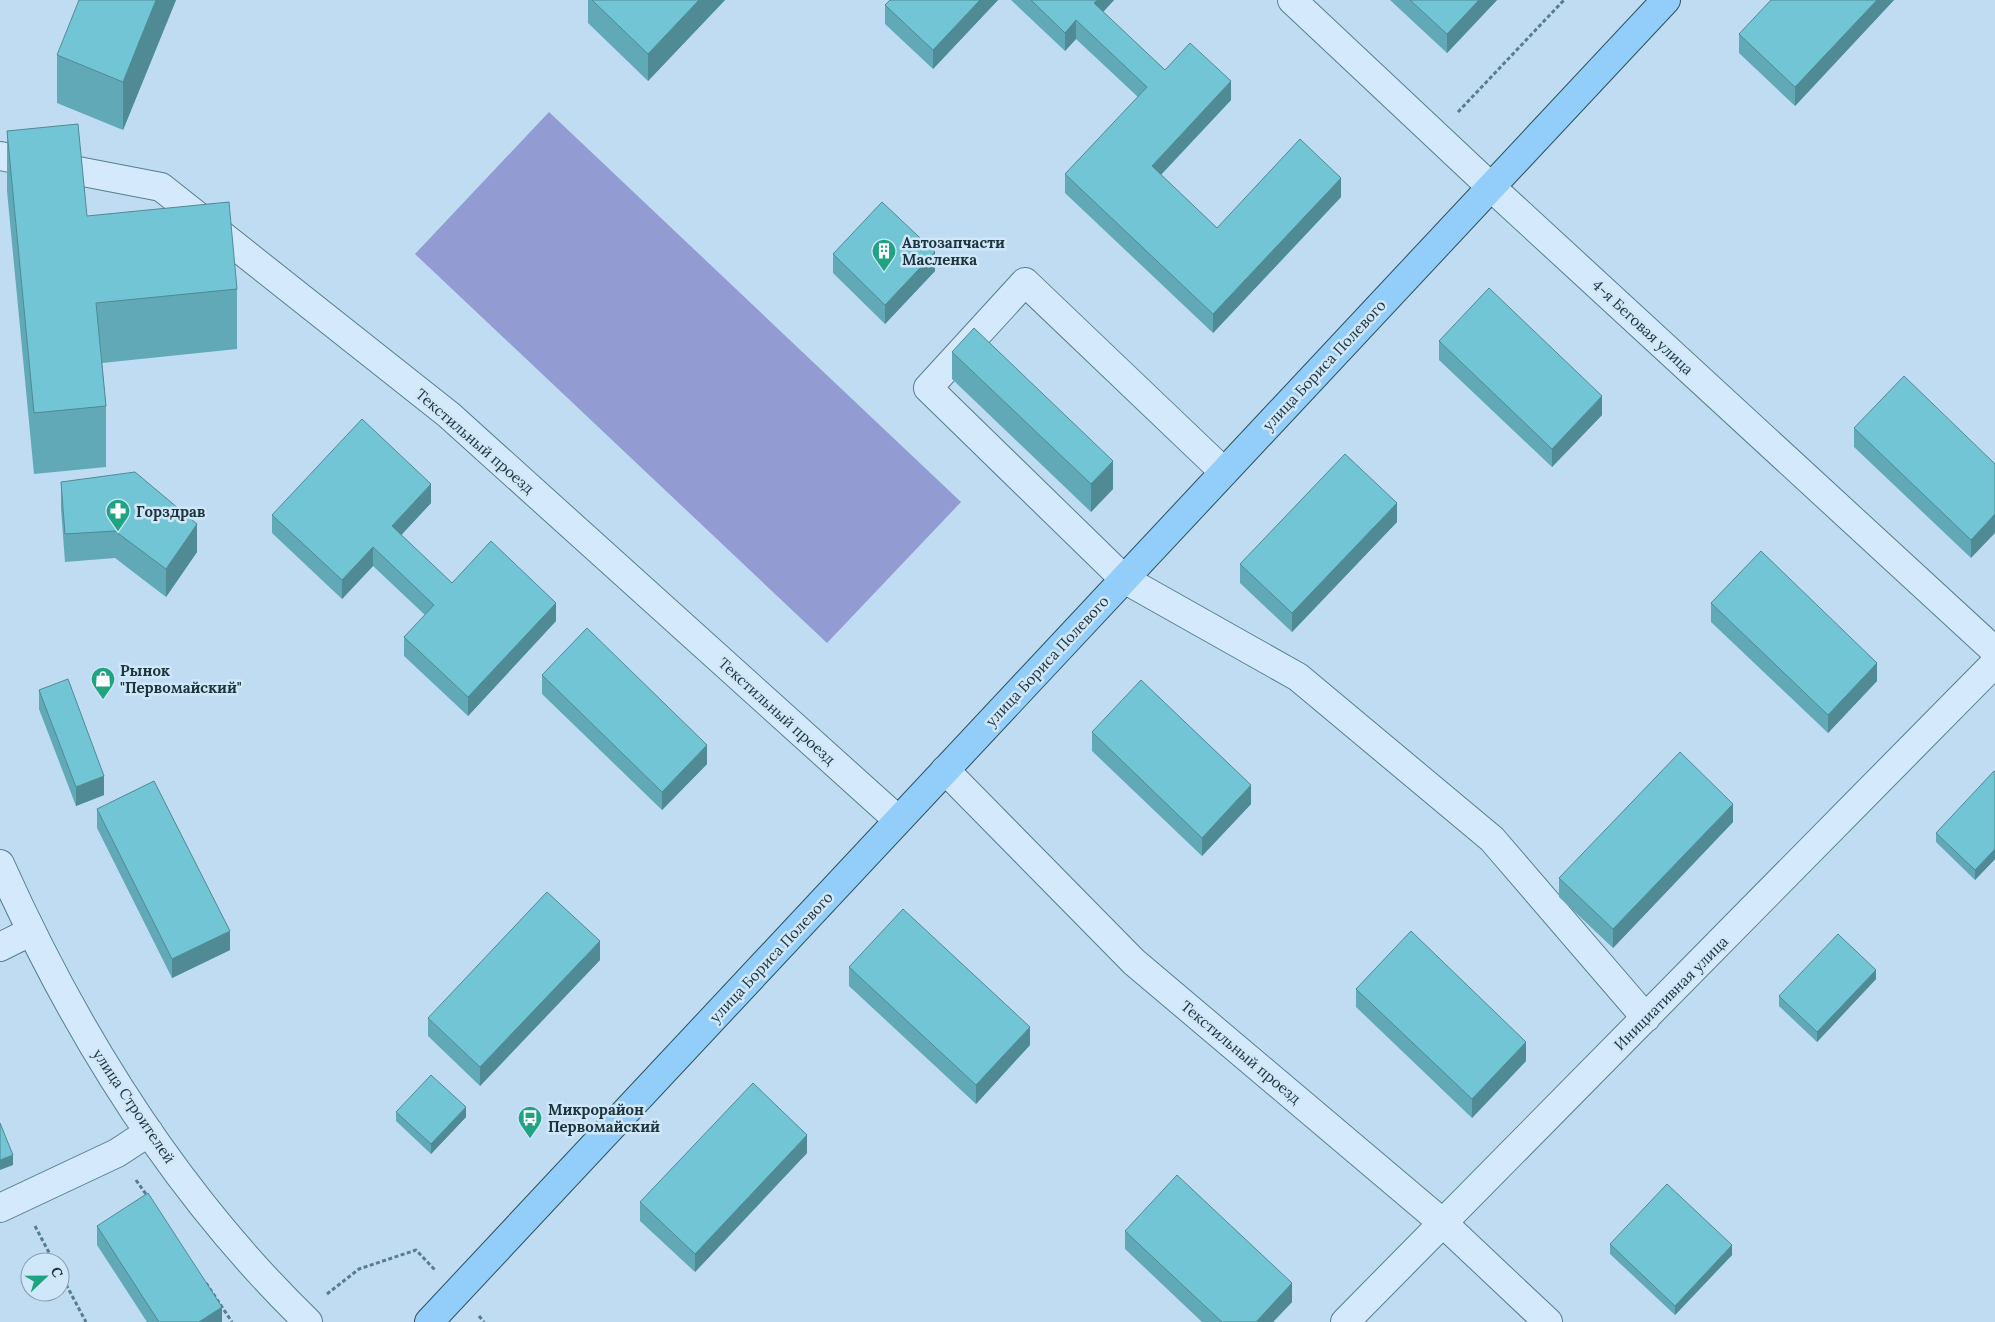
<svg xmlns="http://www.w3.org/2000/svg" width="1995" height="1322" font-family="Lora,serif">
	<rect width="100%" height="100%" fill="#c0dcf3"/>
	<path fill="#929bd2" d="M549,112L961,502L827,643L415,254Z"/>
	<g fill="none" stroke-linecap="round" stroke-linejoin="round">
		<defs>
			<path id="minor" d="M1292,0L1491,187L1995,651
				M0,156L161,187L449,415L898,820
				M1224,472L1025,282L928,388L1124,579L1298,677L1492,839L1646,1018
				M945,770L1134,962L1444,1224L1548,1322
				M0,864C75,1032 175,1193 308,1322
				M0,947L30,932
				M0,1208L117,1153L149,1132
				M1345,1322L1995,663"/>
			<path id="major" d="M429,1322L1666,0"/>
		</defs>
		<use href="#minor" stroke="#557e8e" stroke-width="30"/>
		<use href="#major" stroke="#2a515b" stroke-width="30"/>
		<path stroke="#557e8e" stroke-width="3" stroke-dasharray="4 2.5" stroke-linecap="butt" d="M1458,112L1564,0
			M136,1180L148,1197
			M35,1226L54,1262
			M60,1273L86,1322
			M206,1283L232,1322
			M327,1294L359,1269L416,1250L435,1270
			M479,1316L484,1322"/>
		<use href="#minor" stroke="#d4eafc" stroke-width="28"/>
		<use href="#major" stroke="#93cefa" stroke-width="28"/>
	</g>
	<path fill="#61a9b7" d="M176,0L123,130L57,103V55Z
		M588,0H725L648,81L588,23Z
		M890,0H998L933,69L885,24V5Z
		M1011,0H1114L1103,12L1165,70L1231,100L1161,175L1217,228L1341,197L1213,333L1065,193V174L1138,97L1076,39L1065,51Z
		M1390,0H1497L1447,53Z
		M1894,0L1795,106L1739,53V34Z
		M7,131L87,216L237,289V349L102,363L106,406V467L34,474L7,191Z
		M833,254L935,271L885,324L833,273Z
		M1439,341L1602,415L1552,467L1439,360Z
		M952,352L1113,489L1091,512L952,379Z
		M1854,428L1995,464L1971,558L1854,447Z
		M61,482L197,552L166,597L115,558L65,562L61,509Z
		M431,503L401,535L452,583L556,621L468,716L404,656V637L425,615L373,566L342,599L272,533V515Z
		M1397,522L1292,632L1240,583V564Z
		M1711,603L1877,681L1828,733L1711,622Z
		M542,675L707,764L662,810L542,694Z
		M39,690L104,795L76,806L39,709Z
		M1092,732L1251,804L1202,856L1092,751Z
		M1995,772V859L1975,880L1936,842V833Z
		M97,809L230,950L172,978L97,828Z
		M1733,822L1613,948L1559,897V878Z
		M600,960L480,1086L428,1036V1018Z
		M849,967L1030,1045L976,1104L849,986Z
		M1876,979L1817,1042L1779,1006V996Z
		M1356,989L1526,1061L1472,1118L1356,1007Z
		M396,1112L466,1117L431,1154L396,1121Z
		M807,1153L695,1272L640,1221V1202Z
		M97,1226L222,1322H147L97,1245Z
		M1125,1231L1292,1302L1273,1322H1202L1125,1249Z
		M1610,1244L1732,1255L1675,1315L1610,1254Z"/>
	<path fill="#4f8a95" d="M156,0H176L123,130V82Z
		M699,0H725L648,81V54Z
		M980,0H998L933,69V50Z
		M1097,0H1114L1094,22V3Z
		M1479,0H1497L1447,53V34Z
		M1877,0H1894L1795,106V87Z
		M1076,20V39L1065,51V33Z
		M1231,81V100L1152,184V166Z
		M1341,178V197L1213,333V314Z
		M935,252V271L885,324V305Z
		M1602,396V415L1552,467V449Z
		M1113,461V489L1091,512V484Z
		M431,484V503L392,545V526Z
		M1397,503V522L1292,632V613Z
		M1995,514V533L1971,558V540Z
		M197,524V552L166,597V569Z
		M373,547V566L342,599V580Z
		M556,603V621L468,716V697Z
		M1877,663V681L1828,733V715Z
		M707,745V764L662,810V792Z
		M104,776V795L76,806V787Z
		M1251,785V804L1202,856V838Z
		M1733,804V822L1613,948V929Z
		M1995,849V859L1975,880V870Z
		M230,931V950L172,978V959Z
		M600,941V960L480,1086V1067Z
		M1876,970V979L1817,1042V1032Z
		M1030,1027V1045L976,1104V1085Z
		M1526,1042V1061L1472,1118V1099Z
		M466,1107V1117L431,1154V1144Z
		M807,1135V1153L695,1272V1254Z
		M13,1155V1165L0,1170V1160Z
		M1732,1245V1255L1675,1315V1306Z
		M1292,1283V1302L1273,1322H1256Z
		M222,1307V1322H199Z"/>
	<path fill="#71c5d5" stroke="#4f8a95" d="M79,0H156L123,82L57,55Z
		M592,0H699L648,54Z
		M890,0H980L933,50L885,5Z
		M1031,0H1097L1094,3L1165,70L1190,43L1231,81L1152,166L1217,228L1300,139L1341,178L1213,314L1065,174L1147,87L1076,20L1065,33Z
		M1410,0H1479L1447,34Z
		M1771,0H1877L1795,87L1739,34Z
		M78,124L87,216L229,202L237,289L96,303L106,406L34,413L7,131Z
		M882,202L935,252L885,305L833,254Z
		M1489,288L1602,396L1552,449L1439,341Z
		M974,328L1113,461L1091,484L952,352Z
		M1904,376L1995,464V514L1971,540L1854,428Z
		M362,419L431,484L392,526L452,583L491,541L556,603L468,697L404,637L434,605L373,547L342,580L272,515Z
		M1345,454L1397,503L1292,613L1240,564Z
		M135,472L197,524L166,569L115,531L65,534L61,482Z
		M1761,551L1877,663L1828,715L1711,603Z
		M587,628L707,745L662,792L542,675Z
		M68,679L104,776L76,787L39,690Z
		M1141,680L1251,785L1202,838L1092,732Z
		M1680,752L1733,804L1613,929L1559,878Z
		M1994,771L1995,772V849L1975,870L1936,833Z
		M154,781L230,931L172,959L97,809Z
		M547,892L600,941L480,1067L428,1018Z
		M903,909L1030,1027L976,1085L849,967Z
		M1411,931L1526,1042L1472,1099L1356,989Z
		M1838,934L1876,970L1817,1032L1779,996Z
		M431,1075L466,1107L431,1144L396,1112Z
		M753,1083L807,1135L695,1254L640,1202Z
		M0,1123L13,1155L0,1160Z
		M1177,1175L1292,1283L1256,1322H1222L1125,1231Z
		M1667,1184L1732,1245L1675,1306L1610,1244Z
		M148,1193L222,1307L199,1322H159L97,1226Z"/>
	<defs>
		<symbol id="building-pin" viewBox="-11 -11 22 30"><path d="M0 17L-7.5 6A9.5 9.5 0 1 1 7.5 6Z" fill="#1fa380" stroke="#d0e6f9"/><path d="M-4-6H4V6H1V3H-1V6H-4ZM-2.5-4.3h1.7v1.8h-1.7ZM.8-4.3h1.7v1.8H.8ZM-2.5-1h1.7V.8h-1.7ZM.8-1h1.7V.8H.8Z" fill="#fff"/></symbol>
		<symbol id="pharmacy-pin" viewBox="-11 -11 22 30"><path d="M0 17L-7.5 6A9.5 9.5 0 1 1 7.5 6Z" fill="#1fa380" stroke="#d0e6f9"/><path d="M-2-6h4v4h4v4h-4v4h-4v-4h-4v-4h4Z" fill="#fff"/></symbol>
		<symbol id="shop-pin" viewBox="-11 -11 22 30"><path d="M0 17L-7.5 6A9.5 9.5 0 1 1 7.5 6Z" fill="#1fa380" stroke="#d0e6f9"/><path d="M-5-2.5h2.3a2.7 3.5 0 0 1 5.4 0H5L5.5 6h-11ZM-1.5-2.5h3a1.5 2.3 0 0 0-3 0Z" fill="#fff"/></symbol>
		<symbol id="bus-pin" viewBox="-11 -11 22 30"><path d="M0 17L-7.5 6A9.5 9.5 0 1 1 7.5 6Z" fill="#1fa380" stroke="#d0e6f9"/><path d="M-5-6H5V4H4V6H2V4H-2V6H-4V4H-5ZM-3.5-4V0h7V-4ZM-3.5 1.2v1.5H-2V1.2ZM2 1.2v1.5H3.5V1.2Z" fill="#fff"/></symbol>
	</defs>
	<g fill-rule="evenodd">
		<use href="#building-pin" x="870" y="237" width="28" height="38"/>
		<use href="#pharmacy-pin" x="104" y="497" width="28" height="38"/>
		<use href="#shop-pin" x="89" y="665" width="28" height="38"/>
		<use href="#bus-pin" x="516" y="1104" width="28" height="38"/>
	</g>
	<g text-anchor="middle" dominant-baseline="central" stroke-width="5" stroke-linejoin="round" paint-order="stroke">
		<g font-size="15" font-weight="bold" fill="#1c343b" stroke="#d0e6f9" text-anchor="start">
			<text x="902" y="242">Автозапчасти<tspan x="902" dy="17">Масленка</tspan></text>
			<text x="136" y="511">Горздрав</text>
			<text x="120" y="670">Рынок<tspan x="120" dy="17">"Первомайский"</tspan></text>
			<text x="548" y="1109">Микрорайон<tspan x="548" dy="17">Первомайский</tspan></text>
		</g>
		<g font-size="15" fill="#1c343b" stroke="#d0e6f9">
			<text transform="translate(1643 327) rotate(43)">4-я Беговая улица</text>
			<text transform="translate(1324 365) rotate(-47)">улица Бориса Полевого</text>
			<text transform="translate(475 441) rotate(41)">Текстильный проезд</text>
			<text transform="translate(1047 661) rotate(-47)">улица Бориса Полевого</text>
			<text transform="translate(777 711) rotate(42)">Текстильный проезд</text>
			<text transform="translate(771 957) rotate(-47)">улица Бориса Полевого</text>
			<text transform="translate(1671 993) rotate(-45)">Инициативная улица</text>
			<text transform="translate(1241 1052) rotate(40)">Текстильный проезд</text>
			<text transform="translate(134 1106) rotate(56)">улица Строителей</text>
		</g>
	</g>
	<g transform="translate(45 1277) rotate(68)"><circle r="24" fill="#d0e6f9" stroke="#889fad"/>
	<path d="M0-4L9 19L0 12L-9 19Z" fill="#1fa380"/>
	<text y="-8" font-size="14" font-weight="bold" text-anchor="middle" fill="#1c343b">С</text>
	</g>
</svg>
